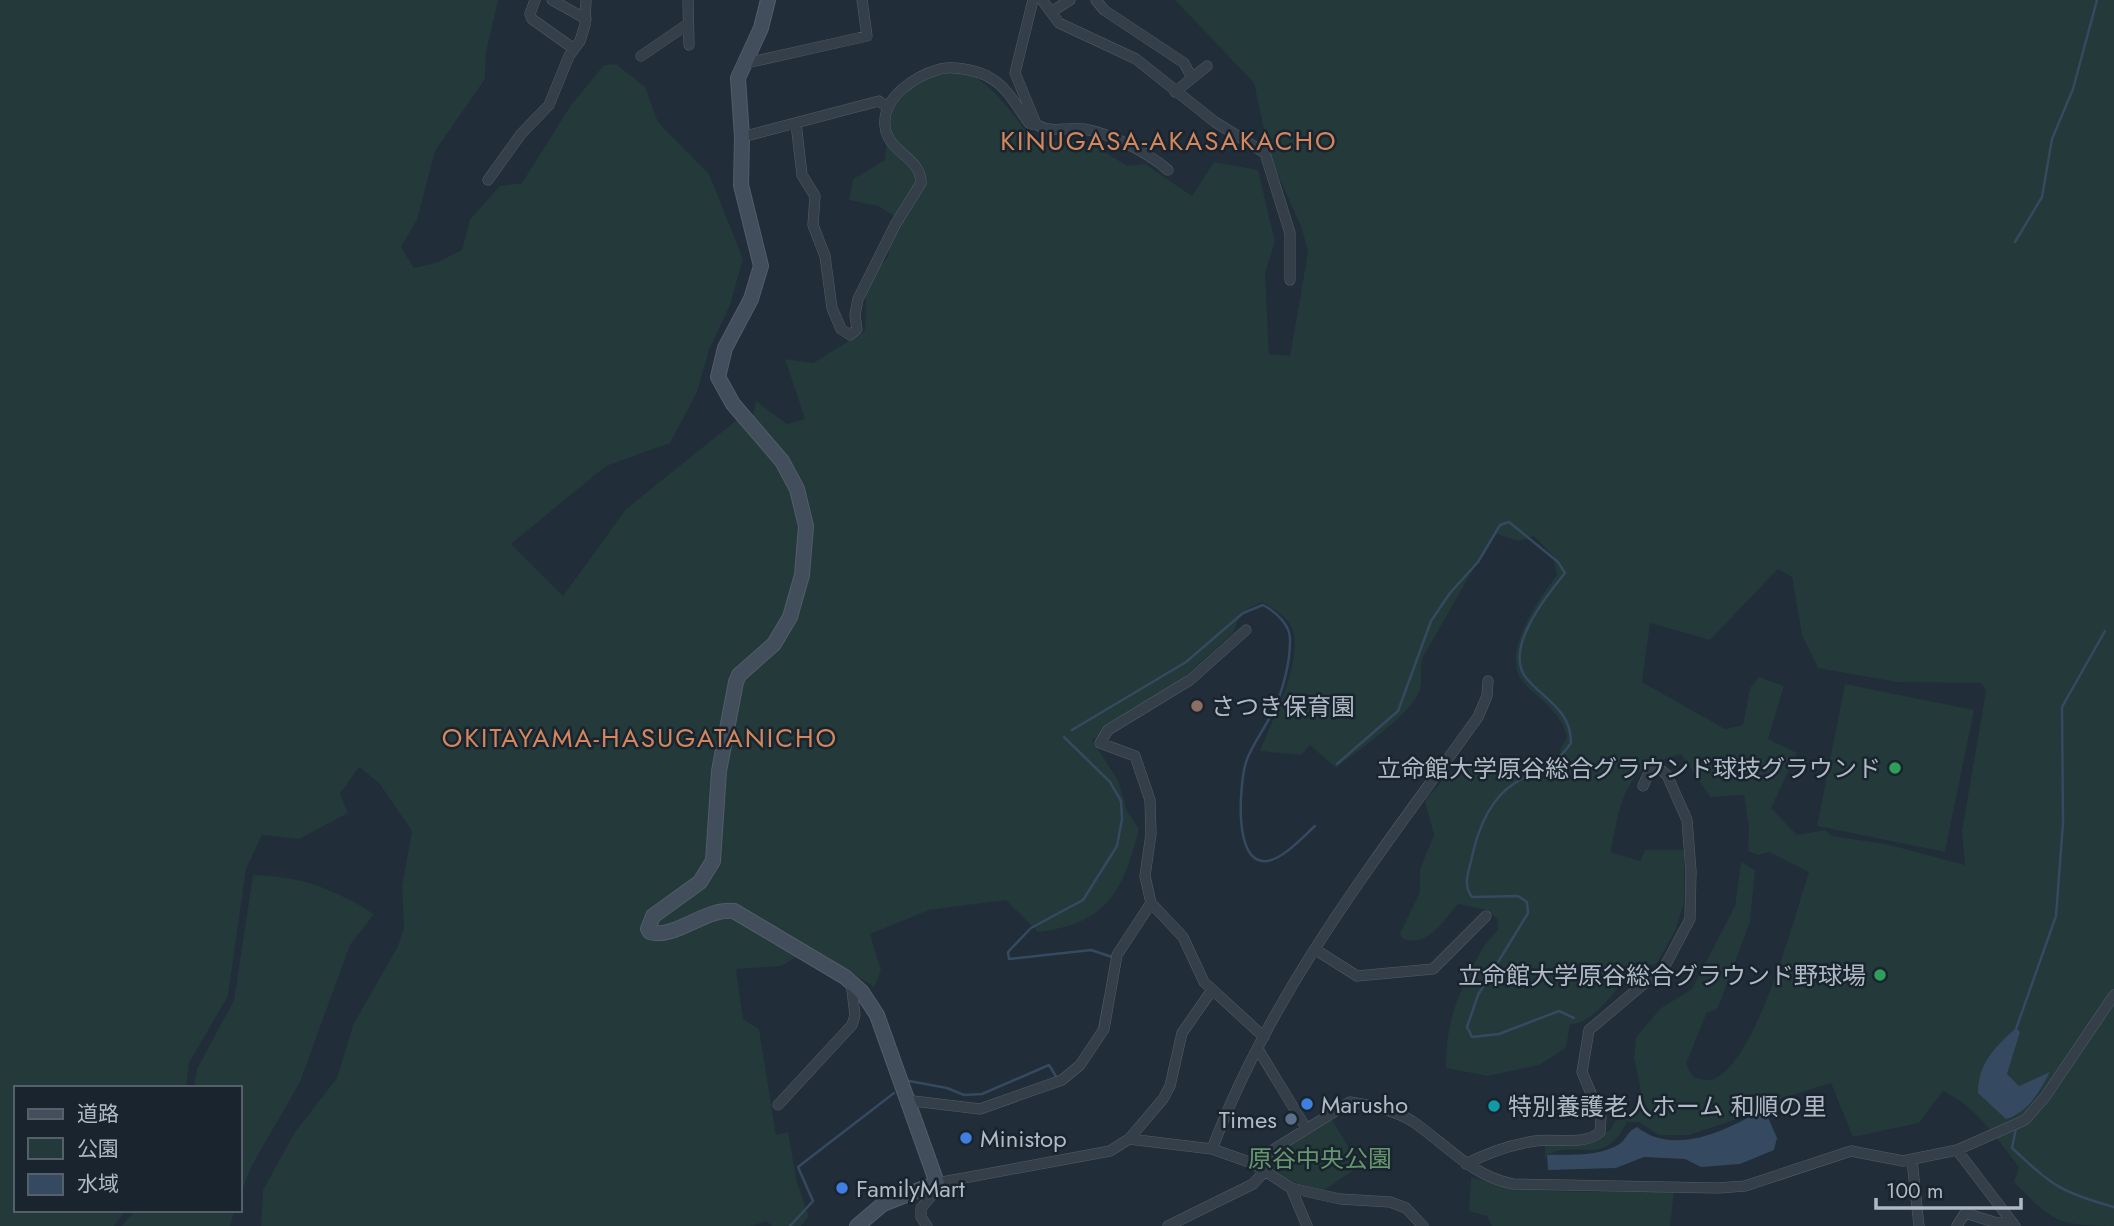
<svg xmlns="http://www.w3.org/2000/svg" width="2114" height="1226" font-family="Jost,'Noto Sans JP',sans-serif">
	<rect width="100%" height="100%" fill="#212d39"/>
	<path fill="#23393a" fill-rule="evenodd" d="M0,0H498L486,52L485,79L435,151L417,220L401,247L414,268L438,262L462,250L470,219L500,186L522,183L571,105L604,65L616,64L645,87L658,122L709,174L743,259L730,305L709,350L697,392L670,443L606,466L511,544L563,596L626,509L738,419H752L756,401L787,424L805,419L785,359L813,363L865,331L866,290L874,271L888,257L892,236L900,220L878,206L849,200L853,179L885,160C887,146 886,124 892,111C902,89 941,65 965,73C991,80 1018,121 1034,142H1089L1127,166L1145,164L1192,196L1214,162L1258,170L1275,242L1265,273L1269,354L1290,356L1308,252L1302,229L1269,154L1254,83L1175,0H2114V1226C2059,1226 2052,1222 2014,1182L2019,1167C1996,1138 1977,1107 1943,1091L1919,1123L1853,1137L1831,1083L1756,1106L1740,1118L1689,1135H1658L1639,1122H1627C1602,1170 1582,1138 1547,1155L1545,1159V1143L1603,1134L1611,1129L1614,1122L1644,1106L1634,1057L1636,1037L1661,1008L1692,989L1735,906L1741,862L1755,870L1750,922L1719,1005L1716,1010L1707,1012L1686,1064L1693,1077C1699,1079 1707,1081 1714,1079C1757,1061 1794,917 1809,872L1769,852L1758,855L1748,851L1749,827L1744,795L1710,797L1681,754C1670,758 1656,761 1645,768C1621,784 1616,825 1611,852L1640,861L1645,850H1684V903L1675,931L1657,963L1652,965L1636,962C1625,980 1593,1026 1570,1024L1566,1048L1539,1065L1488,1076L1446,1068C1446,1016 1458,997 1481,951C1485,943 1493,937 1498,929L1497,918L1486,910L1458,904C1444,919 1427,950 1402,938L1400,933L1420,892V869L1434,835L1425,801C1449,772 1469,746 1503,779L1531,761H1546L1555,757L1570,772L1560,750L1567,737C1561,712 1541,701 1524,683C1498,655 1539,599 1557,575L1553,556L1534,536L1518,541L1494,533L1423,657C1419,668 1423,678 1420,689C1412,715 1358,750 1336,768L1310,745L1301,755L1260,751C1272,720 1302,664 1293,631C1288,616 1274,609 1262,602L1241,612L1233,633L1184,677L1092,740L1118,780L1127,811L1139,829C1123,891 1108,924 1038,932L1006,900L929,910L870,934L881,970L874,987L812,948L781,966L736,969L743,1019L759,1029L776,1135L788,1132L797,1183L809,1216L801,1226H772L766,1221L750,1226H261L263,1190L295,1132L337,1078L353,1025L398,946L404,928L402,886L412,831L379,783L359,767L340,794L348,813L299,839L262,835L246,869L228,996L189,1063L186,1088H16V1210H126L114,1226H0ZM1778,569L1792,577L1802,635L1818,668L1896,682L1981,683L1986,691L1962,831L1965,865L1886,844L1832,836L1825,830L1797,835L1771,808L1797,753L1768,739L1784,686L1759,677L1750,688L1743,725L1725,729L1642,682L1650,623L1710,640Z
		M1845,684L1974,710L1945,852L1817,826Z
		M253,875C301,876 334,889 374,914L350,945L300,1082L251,1167L240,1197V1088H194L197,1069L234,1000Z
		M1331,1118L1360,1166L1324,1190L1293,1182L1268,1168L1265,1159Z
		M1471,1177C1535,1198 1607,1190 1674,1192L1670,1226H1492L1487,1216L1469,1211Z
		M135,1210H235L230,1226H122Z"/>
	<path fill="#354a60" d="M2016,1028L2020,1032L2007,1074L2019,1086L2050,1072C2039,1092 2029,1112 2006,1119L1978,1093C1978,1063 1995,1047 2016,1028Z
		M1764,1108L1777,1138L1774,1150L1740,1164L1701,1167L1685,1159L1644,1157L1616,1168L1548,1170L1547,1155C1571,1154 1596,1157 1618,1145C1626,1140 1627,1131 1637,1127C1674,1157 1729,1130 1764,1108Z"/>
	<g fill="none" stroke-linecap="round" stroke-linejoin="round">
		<path stroke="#354a60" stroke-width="2.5" d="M2015,242L2042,197L2052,139L2073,89L2097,0
			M1072,730L1186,662L1243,613L1263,605C1276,612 1291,625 1290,641C1290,663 1283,690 1274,709C1266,727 1252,744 1246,762C1240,782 1232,865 1267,861C1283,859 1303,837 1315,826
			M1064,737L1110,782L1121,801L1122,819L1117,846L1083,900L1031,928L1008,952L1009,959L1091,950L1112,957
			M1337,764L1398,711L1431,621L1450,593L1478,562L1500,525L1509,522L1558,562L1565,573C1547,595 1502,650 1527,679C1545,700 1571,710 1571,743C1555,767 1538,767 1515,783C1489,799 1477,832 1471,861C1468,873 1463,886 1472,897L1518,896L1527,902L1528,913L1478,995L1467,1027L1472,1037L1499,1034L1559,1011L1574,1018
			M1099,1029L1105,998
			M2016,1029L2056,916L2063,823L2062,707L2105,631
			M909,1081L947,1088L964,1095L982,1094L1049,1065L1057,1078
			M2016,1128L2012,1148C2053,1186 2060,1192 2114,1207
			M790,1226L813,1201L798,1167L894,1093"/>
		<defs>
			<path id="street" d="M535,0L530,14L532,19L574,49
				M552,0L586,19
				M688,0L689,45
				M1033,0L1015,73L1036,124C1050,134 1068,127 1084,129C1112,134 1147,152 1168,170
				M1042,0L1059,23L1136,59L1215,122L1265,153L1290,233V280
				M1096,0L1104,10L1184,63L1192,78
				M1051,12L1070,0
				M641,56L688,24
				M742,64L867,36L862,0
				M1175,92L1207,66
				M796,123L802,175L815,196L813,225L825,256L832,308L841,329L850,335L857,329L855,315L858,299L895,225L921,183C922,158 887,152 885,126C882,97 915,76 940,69C953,65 981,71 992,79C1009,89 1018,109 1030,124H1036
				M742,137L879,101L888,108
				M488,180L521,134L549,105L569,56L580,41L585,25L586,0
				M1246,630L1190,680L1108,730L1100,743L1135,756L1150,800L1151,834L1145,876L1151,903L1183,937L1204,982L1264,1037
				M1316,950L1357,976L1433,969L1486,916
				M1258,1049L1306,1128
				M905,1100L980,1109L1062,1080L1080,1065L1104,1029L1117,955L1151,903
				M778,1105L852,1025L855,1015L851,982
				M1129,1139L1163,1099L1170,1086L1182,1033L1212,990
				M1212,1149C1272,989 1380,854 1478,717L1487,696L1488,681
				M1957,1150L2015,1226
				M1912,1160L1919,1226
				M1252,1163L1350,1102C1370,1105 1394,1110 1412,1121C1446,1144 1471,1176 1513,1184L1718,1188L1745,1186L1851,1151L1903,1161L1957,1150L2025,1120L2045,1097L2114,995
				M1466,1164C1489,1152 1509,1145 1535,1141C1554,1138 1585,1146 1600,1132L1601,1117L1582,1072L1589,1030L1665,966L1690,919L1691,871L1687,820L1667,775L1661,770H1650L1643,786
				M1291,1188L1307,1226
				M927,1226L921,1217V1208L934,1193L937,1183L1110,1151L1129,1139L1212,1149L1252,1163L1291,1188L1340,1199L1390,1202L1406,1208L1423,1226
				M1168,1226L1253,1184L1264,1172
				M1957,1226L1965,1213L1997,1223H2013"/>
			<path id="secondary" d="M768,0L761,28L738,78L742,137L741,185L761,266L751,299L725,348L718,377L733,404L782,461L797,489L806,526L802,575L790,617L774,644L739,675L736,682L719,771L713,861L700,882L653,916L648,929L650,932C674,940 706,907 734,911L845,977L862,992L877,1015L937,1183L883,1204L857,1226"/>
		</defs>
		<use href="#street" stroke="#525d67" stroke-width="11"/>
		<use href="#secondary" stroke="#525d67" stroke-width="16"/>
		<use href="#street" stroke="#343f49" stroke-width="10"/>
		<use href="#secondary" stroke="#424e5c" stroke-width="14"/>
	</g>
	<circle fill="#8d6e63" stroke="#1a242e" stroke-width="2.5" cx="1197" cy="706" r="7"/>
	<g fill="#2e9e5b" stroke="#1a242e" stroke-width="2.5">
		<circle cx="1895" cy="768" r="7"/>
		<circle cx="1880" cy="975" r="7"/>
	</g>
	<g fill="#3f7fe0" stroke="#1a242e" stroke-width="2.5">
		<circle cx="1307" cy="1104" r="7"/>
		<circle cx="966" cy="1138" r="7"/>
		<circle cx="842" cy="1188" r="7"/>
	</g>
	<circle fill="#0f9aa8" stroke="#1a242e" stroke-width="2.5" cx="1494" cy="1106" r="7"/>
	<circle fill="#5c6f8a" stroke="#1a242e" stroke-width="2.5" cx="1291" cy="1119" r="7"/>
	<g text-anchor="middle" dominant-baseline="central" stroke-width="5" stroke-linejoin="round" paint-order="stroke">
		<g font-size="24" fill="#afbac6" stroke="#1a242e" text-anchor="start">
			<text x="1211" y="706">さつき保育園</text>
			<text x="1881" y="768" text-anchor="end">立命館大学原谷総合グラウンド球技グラウンド</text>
			<text x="1866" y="975" text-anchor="end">立命館大学原谷総合グラウンド野球場</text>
			<text x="1321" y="1104">Marusho</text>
			<text x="1508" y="1106">特別養護老人ホーム 和順の里</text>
			<text x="1277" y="1119" text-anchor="end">Times</text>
			<text x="980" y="1138">Ministop</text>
			<text x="856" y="1188">FamilyMart</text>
		</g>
		<g font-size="24" fill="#66966d" stroke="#1a242e">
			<text x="1320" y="1158">原谷中央公園</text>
		</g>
		<g font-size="26" letter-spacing="2" fill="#d4865c" stroke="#1a242e">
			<text x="1169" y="141">KINUGASA-AKASAKACHO</text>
			<text x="640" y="738">OKITAYAMA-HASUGATANICHO</text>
		</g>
	</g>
	<rect x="14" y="1086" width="228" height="126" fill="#1a242e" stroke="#56606b" stroke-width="2"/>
	<rect x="28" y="1109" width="35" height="10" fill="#424e5c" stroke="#56606b" stroke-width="2"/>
	<text x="77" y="1121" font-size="21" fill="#afbac6">道路</text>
	<rect x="28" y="1138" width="35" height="21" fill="#23393a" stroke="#56606b" stroke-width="2"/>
	<text x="77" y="1156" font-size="21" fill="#afbac6">公園</text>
	<rect x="28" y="1174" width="35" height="21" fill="#354a60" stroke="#56606b" stroke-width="2"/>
	<text x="77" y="1191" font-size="21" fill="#afbac6">水域</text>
	<path d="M1876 1198v10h145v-10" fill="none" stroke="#afbac6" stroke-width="3.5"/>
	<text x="1886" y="1198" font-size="21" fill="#afbac6" stroke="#1a242e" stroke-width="5" paint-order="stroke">100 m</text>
</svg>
